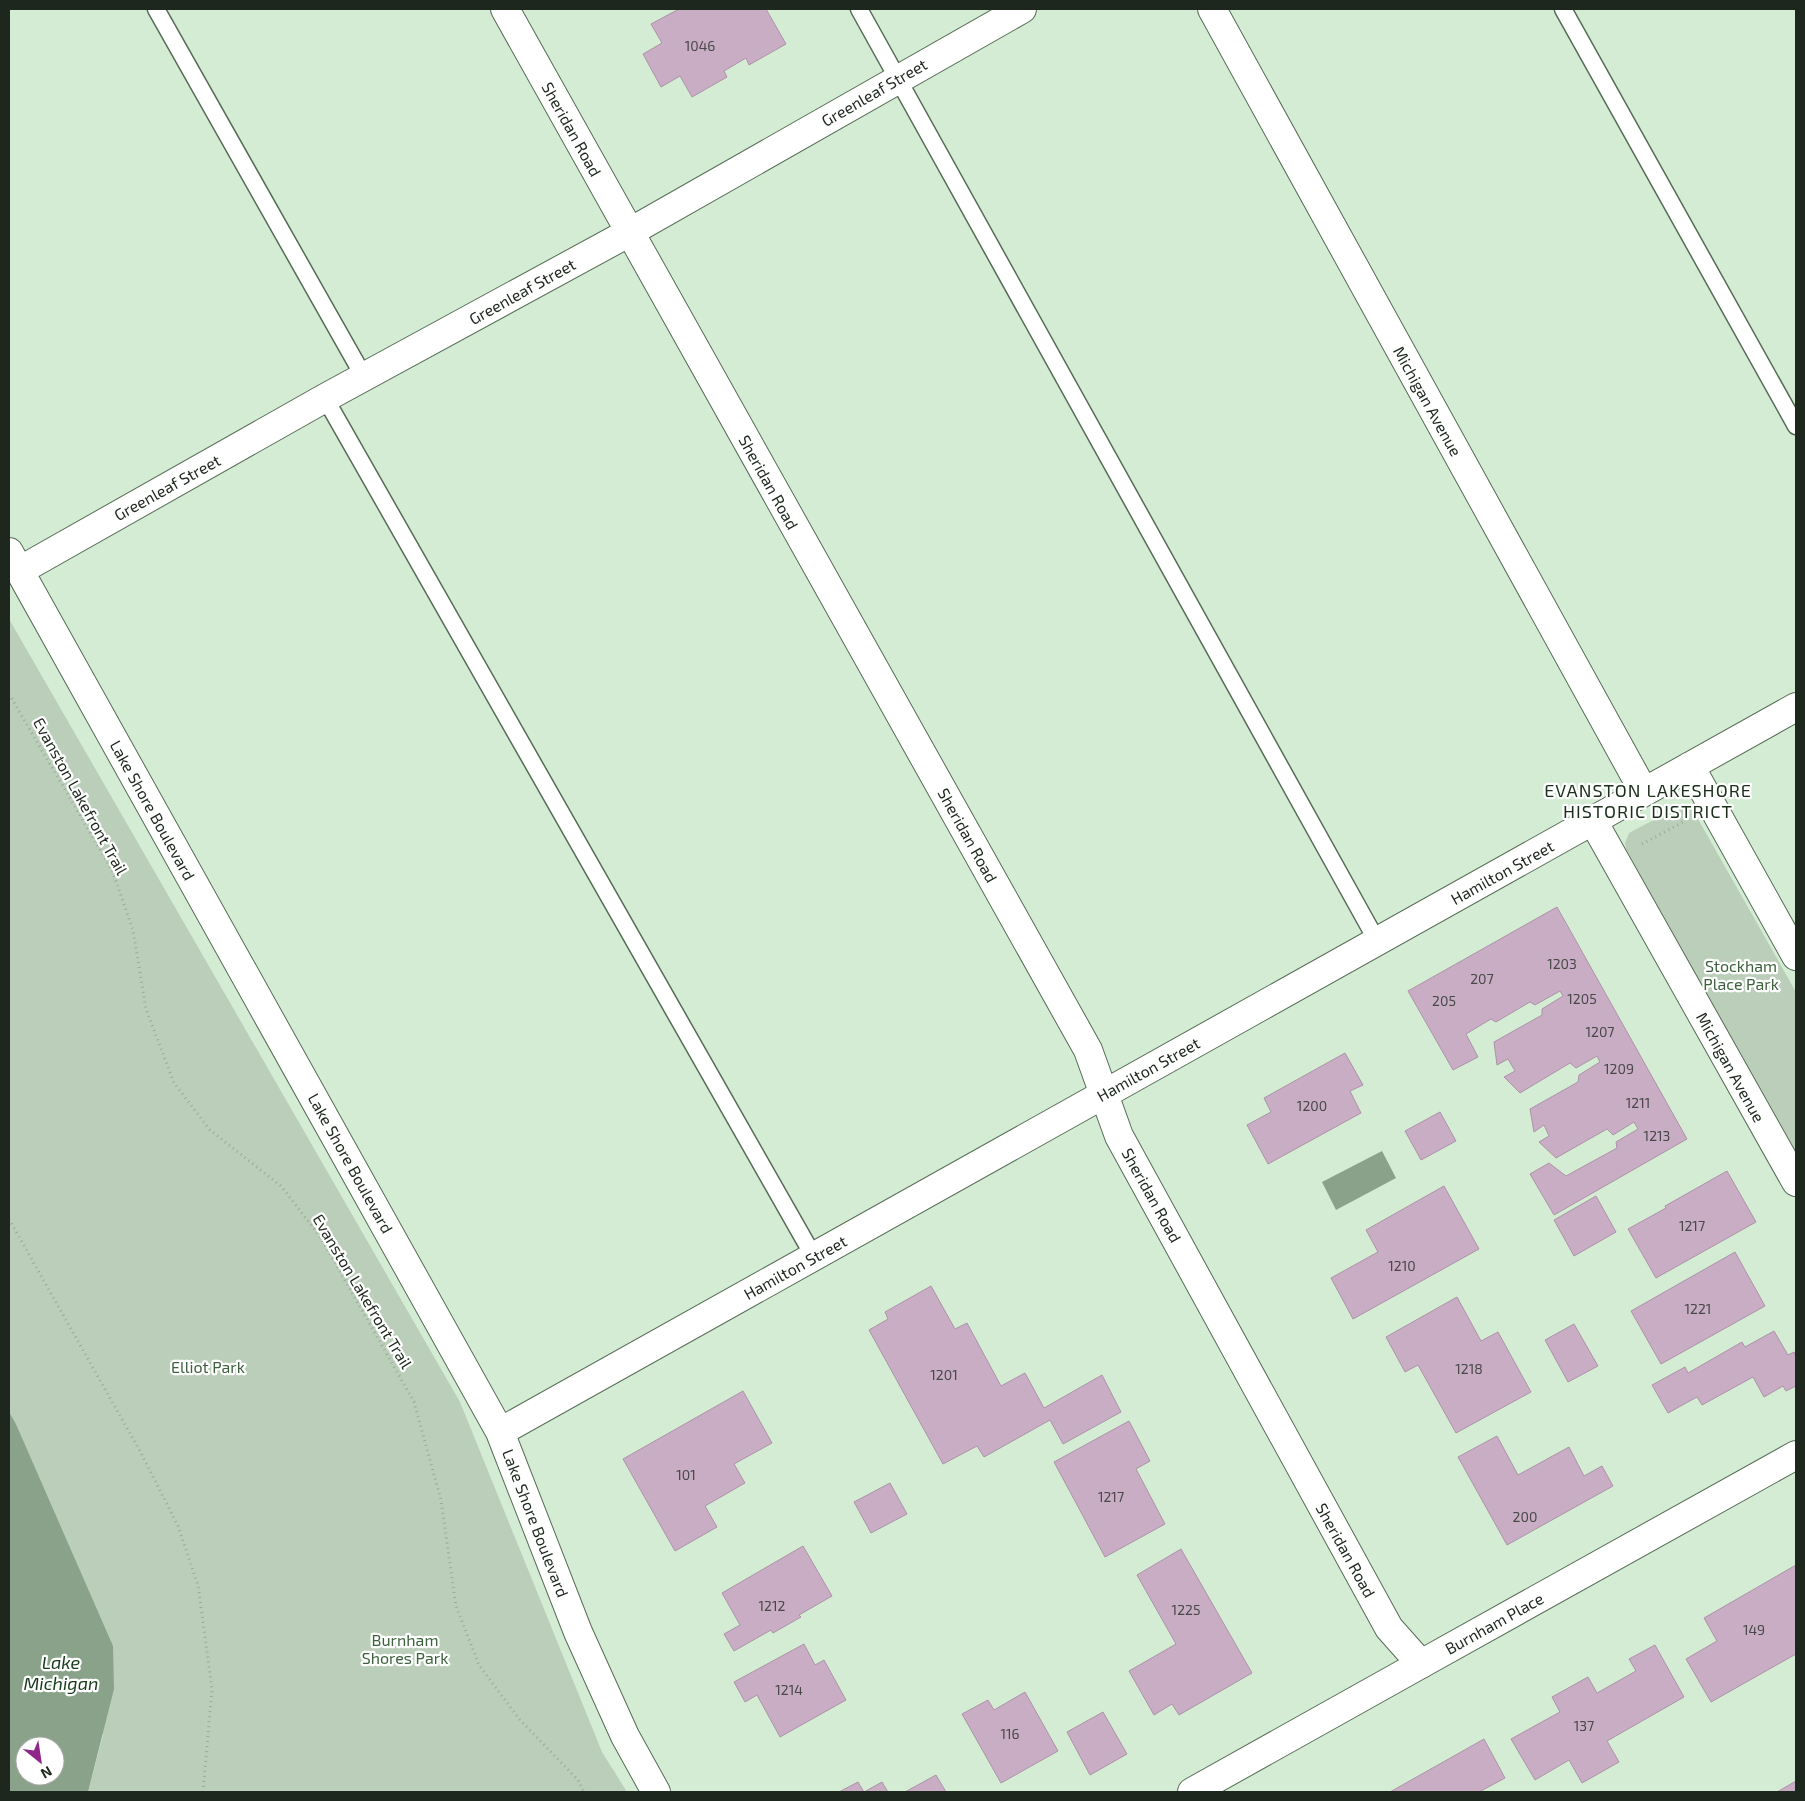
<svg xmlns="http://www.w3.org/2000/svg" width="1805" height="1801" font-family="'Exo 2',sans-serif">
	<rect width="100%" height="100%" fill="#d4ecd3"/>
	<path fill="#bbceba" d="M9,619L460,1402L602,1752L627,1792H88L103,1735L15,1422L9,1412Z
		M1682,805L1691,807L1694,812L1796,992V1154L1626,849L1625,843L1629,833Z"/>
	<path fill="#8aa28a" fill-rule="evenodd" d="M1382,1151L1396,1178L1336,1210L1322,1182Z
		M9,1412L15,1422L113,1646L114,1689L88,1792H9ZM25,1746H55V1776H25Z"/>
	<path fill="#c8adc4" stroke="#ac93a8" d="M679,9H766L786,44L749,65L746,58L724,71L727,77L692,97L680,76L661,87L643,54L662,43L651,24Z
		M1557,907L1687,1139L1554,1215L1530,1174L1549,1163L1566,1176L1617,1148L1616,1142L1638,1129L1634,1122L1613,1135L1607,1129L1556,1158L1539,1142L1549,1136L1544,1125L1534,1132L1530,1109L1578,1082L1579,1075L1600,1062L1597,1056L1576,1068L1570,1063L1520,1093L1504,1077L1515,1071L1508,1059L1497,1065L1494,1042L1542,1015V1009L1563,996L1560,991L1535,1005L1530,1002L1496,1022L1491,1019L1466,1034L1478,1057L1453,1070L1408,991Z
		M1345,1053L1363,1085L1350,1091L1361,1113L1268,1164L1247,1125L1271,1112L1264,1098Z
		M1440,1112L1456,1141L1421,1160L1405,1131Z
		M1727,1171L1756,1222L1656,1278L1628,1229L1666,1208L1665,1206Z
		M1444,1186L1479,1249L1353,1319L1331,1278L1378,1252L1366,1230Z
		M1596,1196L1616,1232L1574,1256L1554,1220Z
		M1735,1252L1765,1306L1661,1364L1631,1311Z
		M931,1286L955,1329L967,1323L1001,1386L1025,1373L1044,1408L1102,1375L1121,1412L1063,1444L1050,1420L984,1457L977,1446L943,1464L869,1330L888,1319L885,1312Z
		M1457,1297L1481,1341L1498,1332L1531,1392L1456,1433L1418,1365L1405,1372L1386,1337Z
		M1574,1324L1598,1366L1568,1382L1545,1340Z
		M1774,1331L1788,1355L1794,1352L1796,1357V1386L1786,1391L1783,1386L1764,1397L1753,1377L1702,1405L1697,1397L1668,1413L1652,1385L1685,1367L1688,1373L1742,1342L1745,1347Z
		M743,1391L772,1443L734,1464L745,1483L705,1506L717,1527L675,1551L623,1459Z
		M1129,1421L1150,1461L1136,1469L1165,1524L1105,1557L1054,1462Z
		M1497,1436L1518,1475L1569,1447L1584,1476L1602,1466L1613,1486L1507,1545L1458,1457Z
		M890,1483L907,1514L871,1533L854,1502Z
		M803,1546L832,1596L799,1615L801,1617L773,1633L771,1630L734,1651L724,1634L740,1625L722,1593Z
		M1181,1549L1252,1673L1179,1715L1172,1704L1154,1715L1129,1671L1176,1644L1137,1575Z
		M1796,1565V1654L1711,1702L1686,1659L1717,1641L1704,1618Z
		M804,1644L815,1665L824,1660L846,1700L780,1737L757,1695L745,1702L734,1682Z
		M1655,1645L1684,1697L1607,1741L1619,1762L1582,1783L1569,1760L1535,1780L1511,1739L1560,1712L1552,1697L1588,1677L1597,1693L1636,1671L1629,1659Z
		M1025,1692L1058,1751L1001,1783L962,1714L988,1700L994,1710Z
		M1103,1712L1127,1754L1090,1775L1067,1732Z
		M1484,1739L1505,1778L1479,1792H1390Z
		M936,1775L946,1792H905Z
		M1796,1781V1792H1777Z
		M858,1782L864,1792L882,1782L888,1792H839Z"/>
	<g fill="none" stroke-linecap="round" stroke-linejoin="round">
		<defs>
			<path id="service" d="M156,9L364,377
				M859,9L1377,941
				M1563,9L1796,426
				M325,398L814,1257"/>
			<path id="minor" d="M1212,9L1644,792
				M9,552L500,1432L578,1632L625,1736L656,1792
				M19,571L325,398L630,232L1022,9
				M1690,766L1796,956
				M1593,821L1796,1182
				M500,1432L1796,707
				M1192,1792L1421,1664"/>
			<path id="secondary" d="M505,9L1088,1050L1119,1136L1389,1628L1421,1664L1796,1455"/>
		</defs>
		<use href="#service" stroke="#576c56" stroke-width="19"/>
		<use href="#minor" stroke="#576c56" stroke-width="30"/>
		<use href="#secondary" stroke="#576c56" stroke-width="30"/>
		<path stroke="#98ab97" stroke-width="3" stroke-dasharray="1 4" stroke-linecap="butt" d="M9,694L112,870L133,930L146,1009L174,1083L210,1130L281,1186L321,1238L414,1402L441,1500L456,1606L479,1665L520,1720L578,1780L584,1792
			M1642,844L1685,821
			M9,1219L141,1453L178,1526L198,1585L212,1689L203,1792"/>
		<use href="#service" stroke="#fff" stroke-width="16"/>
		<use href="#minor" stroke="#fff" stroke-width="28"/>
		<use href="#secondary" stroke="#fff" stroke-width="28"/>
	</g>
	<g text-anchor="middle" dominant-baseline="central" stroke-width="4.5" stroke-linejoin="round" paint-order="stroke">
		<g font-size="14" fill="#484848">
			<text x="700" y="45">1046</text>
			<text x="1562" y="963">1203</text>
			<text x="1482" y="978">207</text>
			<text x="1582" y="998">1205</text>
			<text x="1444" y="1000">205</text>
			<text x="1600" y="1031">1207</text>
			<text x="1619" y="1068">1209</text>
			<text x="1638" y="1102">1211</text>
			<text x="1312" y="1105">1200</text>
			<text x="1657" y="1135">1213</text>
			<text x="1692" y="1225">1217</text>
			<text x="1402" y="1265">1210</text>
			<text x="1698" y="1308">1221</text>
			<text x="1469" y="1368">1218</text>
			<text x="944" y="1374">1201</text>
			<text x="686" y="1474">101</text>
			<text x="1111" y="1496">1217</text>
			<text x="1525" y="1516">200</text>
			<text x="772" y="1605">1212</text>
			<text x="1186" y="1609">1225</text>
			<text x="1754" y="1629">149</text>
			<text x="789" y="1689">1214</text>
			<text x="1584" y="1725">137</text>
			<text x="1010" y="1733">116</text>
		</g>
		<g font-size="16" fill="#1e271e" stroke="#fff">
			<text transform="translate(874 92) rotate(-30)">Greenleaf Street</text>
			<text transform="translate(572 129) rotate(61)">Sheridan Road</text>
			<text transform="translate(522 291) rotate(-29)">Greenleaf Street</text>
			<text transform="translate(1428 401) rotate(61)">Michigan Avenue</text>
			<text transform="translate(769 482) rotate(61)">Sheridan Road</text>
			<text transform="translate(167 487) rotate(-29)">Greenleaf Street</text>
			<text transform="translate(81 796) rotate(61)">Evanston Lakefront Trail</text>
			<text transform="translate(153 810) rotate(61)">Lake Shore Boulevard</text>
			<text transform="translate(968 835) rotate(61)">Sheridan Road</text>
			<text transform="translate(1502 872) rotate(-29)">Hamilton Street</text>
			<text transform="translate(1731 1067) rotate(61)">Michigan Avenue</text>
			<text transform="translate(1148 1069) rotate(-29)">Hamilton Street</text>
			<text transform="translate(351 1163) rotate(61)">Lake Shore Boulevard</text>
			<text transform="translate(1152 1195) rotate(61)">Sheridan Road</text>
			<text transform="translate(795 1267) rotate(-29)">Hamilton Street</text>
			<text transform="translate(363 1291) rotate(59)">Evanston Lakefront Trail</text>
			<text transform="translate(536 1523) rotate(69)">Lake Shore Boulevard</text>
			<text transform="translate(1346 1550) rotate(61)">Sheridan Road</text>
			<text transform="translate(1494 1623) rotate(-29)">Burnham Place</text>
		</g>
		<g font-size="16" fill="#3c623c" stroke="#fff">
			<text x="1741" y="965">Stockham<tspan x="1741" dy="18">Place Park</tspan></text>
			<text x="208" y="1366">Elliot Park</text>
			<text x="405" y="1639">Burnham<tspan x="405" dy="18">Shores Park</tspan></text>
		</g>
		<g font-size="18" letter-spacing="1" fill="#1c2f1c" stroke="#fff">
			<text x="1648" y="790">EVANSTON LAKESHORE<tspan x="1648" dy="21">HISTORIC DISTRICT</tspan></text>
		</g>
		<g font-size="18" font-style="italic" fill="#163b18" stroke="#fff">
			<text x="61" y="1662">Lake<tspan x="61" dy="21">Michigan</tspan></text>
		</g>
	</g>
	<rect width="1805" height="1801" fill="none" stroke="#1e271e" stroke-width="20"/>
	<g transform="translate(40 1761) rotate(150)"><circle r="24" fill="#ffffff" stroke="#a5a9a5"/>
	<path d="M0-4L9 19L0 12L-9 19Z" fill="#912689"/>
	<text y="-8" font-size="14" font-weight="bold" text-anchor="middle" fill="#1e271e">N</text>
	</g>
</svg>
